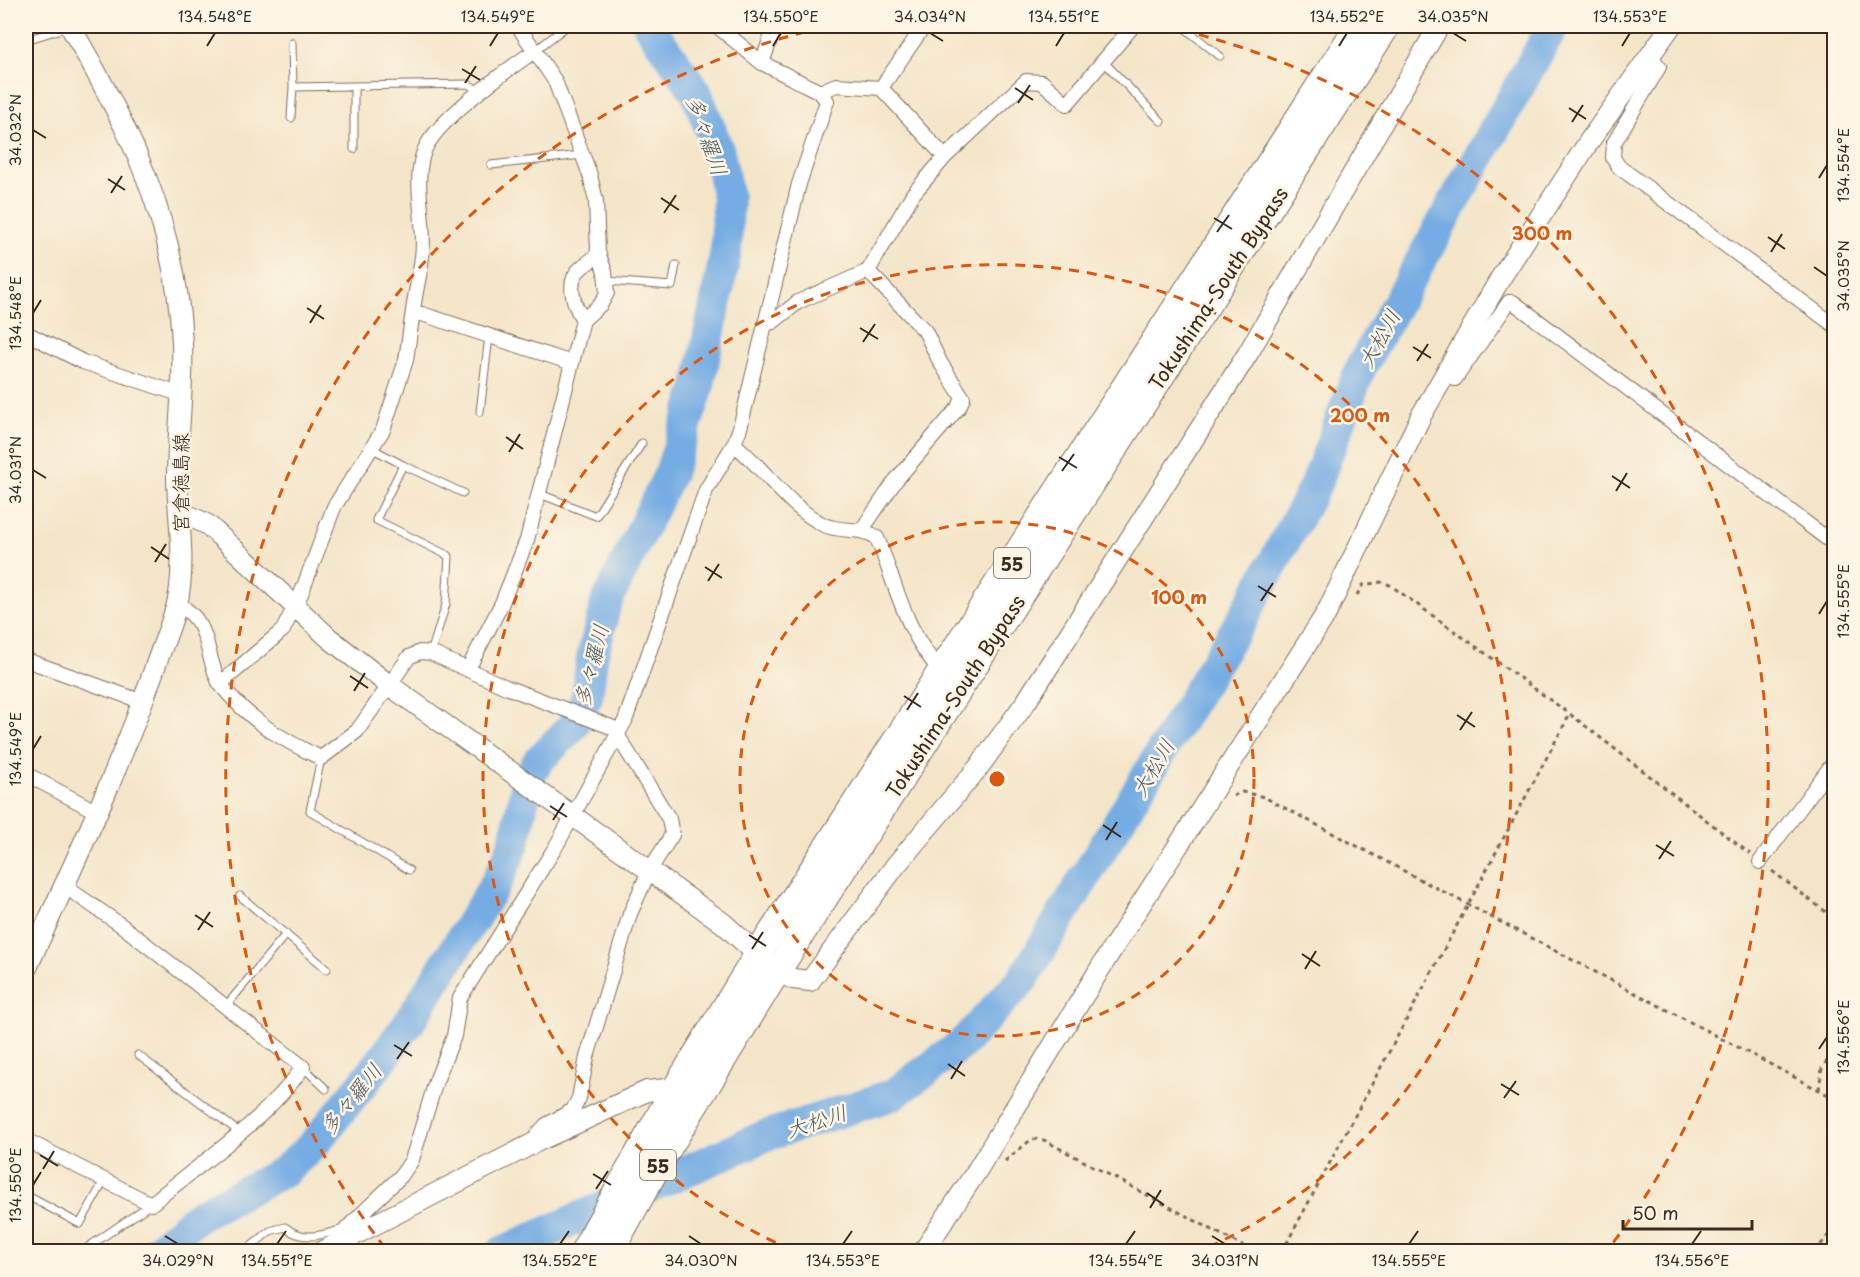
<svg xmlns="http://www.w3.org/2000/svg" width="1860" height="1277" font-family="'Playpen Sans','Klee One',sans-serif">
	<rect width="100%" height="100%" fill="#fcf5e5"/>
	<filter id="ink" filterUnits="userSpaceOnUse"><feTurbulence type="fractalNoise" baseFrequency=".0167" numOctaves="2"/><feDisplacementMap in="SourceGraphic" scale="12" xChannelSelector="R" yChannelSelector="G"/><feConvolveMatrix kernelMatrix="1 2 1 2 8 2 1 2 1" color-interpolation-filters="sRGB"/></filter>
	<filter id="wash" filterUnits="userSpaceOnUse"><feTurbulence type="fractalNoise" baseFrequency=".008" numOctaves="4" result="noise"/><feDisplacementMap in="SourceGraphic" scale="24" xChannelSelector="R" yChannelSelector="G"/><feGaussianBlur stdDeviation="1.35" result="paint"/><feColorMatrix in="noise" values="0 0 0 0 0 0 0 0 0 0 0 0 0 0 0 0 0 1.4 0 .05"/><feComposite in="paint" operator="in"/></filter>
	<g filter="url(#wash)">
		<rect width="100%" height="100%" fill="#f4e5c9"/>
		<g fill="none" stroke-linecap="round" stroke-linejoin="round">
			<path stroke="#74ace3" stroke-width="32" d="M155,1252L199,1215L283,1172L312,1146L378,1065L410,1021L496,883L514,844L528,778L539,760L572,727L587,697L592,658L606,603L670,473L698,389L726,251L728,198L719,152L696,92L649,26
				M502,1252L765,1136L892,1095L960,1046L1023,979L1248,609L1316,484L1361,367L1553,26"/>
		</g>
	</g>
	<g filter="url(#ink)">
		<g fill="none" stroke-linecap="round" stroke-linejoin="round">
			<defs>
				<path id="lane" d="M1182,26L1220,56
					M26,40L68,27
					M292,43L293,87L468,84L481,92
					M536,50L567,26
					M1103,61L1161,121
					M291,118L293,87
					M354,149V86
					M491,165L582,155
					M607,281L672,286L676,265
					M480,412L489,336
					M373,449L403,465L376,520L449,556L446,604L431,653
					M403,465L463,493
					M540,494L596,516L642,443
					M321,758L310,811L409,870
					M240,896L327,969
					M226,1006L286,934
					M138,1055L239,1132
					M303,1067L326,1089
					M26,1195L80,1224L104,1181
					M81,1252L151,1204
					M244,1252L270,1231L285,1227C304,1243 324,1234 347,1228
					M285,1252L290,1248L302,1252"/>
				<path id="street" d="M518,26L555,81L590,175L596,201L598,252L605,272L607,293L601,304L583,320
					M1650,55L1659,67L1614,143L1613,158L1619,167L1834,325
					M762,63L775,26
					M881,88L945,157
					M820,92L836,85L881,88L924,26
					M413,311C415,293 420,275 422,257C427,223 412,184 424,151C437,119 507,70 536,50
					M766,323L773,322L798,302L868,271L913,194L945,157L1026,81L1042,82L1067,104L1133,26
					M26,333L83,362L182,395
					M572,363L583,320C574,306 565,281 581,268C588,262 594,260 598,252
					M1443,376L1455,379L1509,302H1513L1834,544
					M734,444C766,470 787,506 824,525C842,533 862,526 877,538C896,584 906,635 942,672
					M861,531L896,480L959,407L963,398L940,362L925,331L868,271
					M177,603C213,624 203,651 220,684L283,630L301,594L334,507L383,430L406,360L413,311L572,363L527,540L502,603L468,669
					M26,660L143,702
					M220,684C248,719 280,739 321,758L357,731L409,657L420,652L431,653L506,687L619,730
					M26,774L99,813
					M1760,862L1834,762
					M26,1140L151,1204C199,1165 268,1118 303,1067L121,925L64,886
					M538,1141L537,1135L546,1125L573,1110L579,1098L587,1057L630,914L649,871L672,835L669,819L618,736
					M345,1239L347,1228L401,1176L412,1160L436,1081L454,1036L460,998L555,848L625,721L706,490L734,444L740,428L799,184L827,101L820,92L762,63L717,26"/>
				<path id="secondary" d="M180,511L208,525L329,638L389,685L723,923L777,972L793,979L810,981L896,865L978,768L1026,702L1247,355L1439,26
					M26,970C70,871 118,774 154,670C161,649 171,626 177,604C187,562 177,516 177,474C178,430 184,387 182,343C177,223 129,127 70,26
					M321,1252L538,1141L647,1091L676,1088
					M923,1252L976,1172L1109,954L1326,614L1421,416L1500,279L1590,140L1671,26"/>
				<path id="highway" d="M583,1252L667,1102L757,955L1358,26
					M610,1252L660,1162L777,972L1387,26"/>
			</defs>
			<use href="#lane" stroke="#7c6b5a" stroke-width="9"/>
			<use href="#street" stroke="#7c6b5a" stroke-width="16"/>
			<use href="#secondary" stroke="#7c6b5a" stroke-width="22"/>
			<use href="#highway" stroke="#7c6b5a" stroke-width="28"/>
			<path stroke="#7c6b5a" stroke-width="3" stroke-dasharray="4.5 4.5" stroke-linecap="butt" d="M1357,595L1363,585L1381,582L1390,585L1570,714L1750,854
				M1233,796L1242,792L1264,797L1834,1098
				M1772,871L1834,918
				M1819,1090L1822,1068L1834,1051
				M1005,1161L1032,1139L1044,1140L1254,1252
				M1282,1252L1570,714
				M1815,1252L1834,1228"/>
			<use href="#lane" stroke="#fff" stroke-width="7"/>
			<use href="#street" stroke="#fff" stroke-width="14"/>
			<use href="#secondary" stroke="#fff" stroke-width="20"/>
			<use href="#highway" stroke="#fff" stroke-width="26"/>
		</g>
	</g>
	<path fill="none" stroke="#3b2a1e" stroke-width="2" d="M930,33L943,41M1453,33L1466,41M207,46L215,33M490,46L498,33M773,46L781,33M1056,46L1064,33M1339,46L1347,33M1622,46L1630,33M462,69L480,80M465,83L476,66M1015,88L1033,100M1018,103L1030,85M1569,108L1586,119M1572,122L1583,105M33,130L46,138M1819,178L1827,165M108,179L125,190M111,193L122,176M661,198L679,210M664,213L676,195M1214,218L1232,229M1217,232L1229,215M1768,237L1785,249M1771,252L1782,234M1814,267L1827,276M307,308L324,319M33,313L41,300M310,323L321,305M860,328L878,339M863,342L875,324M1413,347L1431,358M1417,361L1428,344M506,437L523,449M509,452L520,434M1059,457L1077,468M33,470L46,478M1062,471L1074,454M1612,476L1630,488M1616,491L1627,473M151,547L169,559M155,562L166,544M705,567L722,578M708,581L719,564M1258,586L1276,597M1261,601L1273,583M1819,614L1827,601M350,676L368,688M354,691L365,673M904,696L921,707M907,710L918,693M1457,715L1475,727M1460,730L1472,712M33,749L41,736M550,806L567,817M553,820L564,803M1103,825L1121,837M1106,840L1117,822M1656,845L1674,856M1659,859L1671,841M195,915L213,927M198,930L210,912M749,935L766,946M752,949L763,932M1302,954L1320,966M1305,969L1316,951M394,1045L412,1056M1819,1049L1827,1037M397,1059L409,1042M948,1064L965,1076M951,1079L962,1061M1501,1084L1519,1095M1504,1098L1516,1081M40,1155L58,1166M43,1169L54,1151M593,1174L611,1185M33,1185L41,1172M596,1189L608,1171M1147,1193L1164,1205M1150,1208L1161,1190M165,1236L178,1244M689,1236L701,1244M1212,1236L1225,1244M277,1244L286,1231M560,1244L569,1231M843,1244L852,1231M1126,1244L1135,1231M1409,1244L1418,1231M1692,1244L1701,1231"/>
	<g fill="none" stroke="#df570d" stroke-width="3" stroke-dasharray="10 8">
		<circle cx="997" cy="779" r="257"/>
		<path d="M792 1250A514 514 0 1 1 1202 1250"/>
		<path d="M385 1248A771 771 0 0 1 830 26M1164 26A771 771 0 0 1 1609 1248"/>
	</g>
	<g text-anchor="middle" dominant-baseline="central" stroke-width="5" stroke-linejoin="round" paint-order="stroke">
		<g fill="#fcf5e5" stroke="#75675a" stroke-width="1.5">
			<rect x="994" y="548" width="36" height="30" rx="4.5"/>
			<rect x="640" y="1150" width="36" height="30" rx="4.5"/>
		</g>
		<g font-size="18" font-weight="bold" fill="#3b2a1e">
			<text x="1012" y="563">55</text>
			<text x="658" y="1165">55</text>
		</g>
		<g font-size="20" fill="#3b2a1e" stroke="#fcf5e5">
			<text transform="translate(1218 288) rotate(-57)">Tokushima-South Bypass</text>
			<text transform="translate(180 483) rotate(-90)">宮倉徳島線</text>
			<text transform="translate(955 696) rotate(-57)">Tokushima-South Bypass</text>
		</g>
		<g font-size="21" font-style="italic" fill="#4f5863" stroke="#fcf5e5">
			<text transform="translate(708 135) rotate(71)">多々羅川</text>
			<text transform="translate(1378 338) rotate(-61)">大松川</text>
			<text transform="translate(590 665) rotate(-76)">多々羅川</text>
			<text transform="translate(1152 767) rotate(-59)">大松川</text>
			<text transform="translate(350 1098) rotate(-51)">多々羅川</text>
			<text transform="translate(816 1120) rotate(-18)">大松川</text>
		</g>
	</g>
	<circle cx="997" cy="779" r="9" fill="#df570d" stroke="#fcf5e5" stroke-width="3"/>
	<g font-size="18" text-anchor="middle" font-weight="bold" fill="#df570d" stroke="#fcf5e5" stroke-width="5" stroke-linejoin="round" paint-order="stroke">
		<text x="1542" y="240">300 m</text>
		<text x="1360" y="422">200 m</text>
		<text x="1179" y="604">100 m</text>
	</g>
	<rect width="1860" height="1277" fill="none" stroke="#fcf5e5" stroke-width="66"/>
	<path d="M1623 1220v9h129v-9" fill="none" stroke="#3b2a1e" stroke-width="3"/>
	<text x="1632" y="1220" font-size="18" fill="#3b2a1e" stroke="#fcf5e5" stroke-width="4.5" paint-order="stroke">50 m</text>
	<rect x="33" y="33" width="1794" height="1211" fill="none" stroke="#3b2a1e" stroke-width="2"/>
	<g font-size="15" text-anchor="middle" fill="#3b2a1e">
		<text x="215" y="22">134.548°E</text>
		<text x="498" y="22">134.549°E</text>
		<text x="781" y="22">134.550°E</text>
		<text x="930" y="22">34.034°N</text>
		<text x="1064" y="22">134.551°E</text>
		<text x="1347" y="22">134.552°E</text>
		<text x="1453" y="22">34.035°N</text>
		<text x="1630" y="22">134.553°E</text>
		<text transform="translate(16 130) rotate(-90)" y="5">34.032°N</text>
		<text transform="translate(1844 165) rotate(-90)" y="5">134.554°E</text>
		<text transform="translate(1844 276) rotate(-90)" y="5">34.035°N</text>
		<text transform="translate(16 313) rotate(-90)" y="5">134.548°E</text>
		<text transform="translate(16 470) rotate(-90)" y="5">34.031°N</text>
		<text transform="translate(1844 601) rotate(-90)" y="5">134.555°E</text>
		<text transform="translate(16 749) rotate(-90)" y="5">134.549°E</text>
		<text transform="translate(1844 1037) rotate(-90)" y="5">134.556°E</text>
		<text transform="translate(16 1185) rotate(-90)" y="5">134.550°E</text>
		<text x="178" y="1266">34.029°N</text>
		<text x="277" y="1266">134.551°E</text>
		<text x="560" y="1266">134.552°E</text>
		<text x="701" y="1266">34.030°N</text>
		<text x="843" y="1266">134.553°E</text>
		<text x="1126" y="1266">134.554°E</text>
		<text x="1225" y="1266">34.031°N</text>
		<text x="1409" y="1266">134.555°E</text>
		<text x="1692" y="1266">134.556°E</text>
	</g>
</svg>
